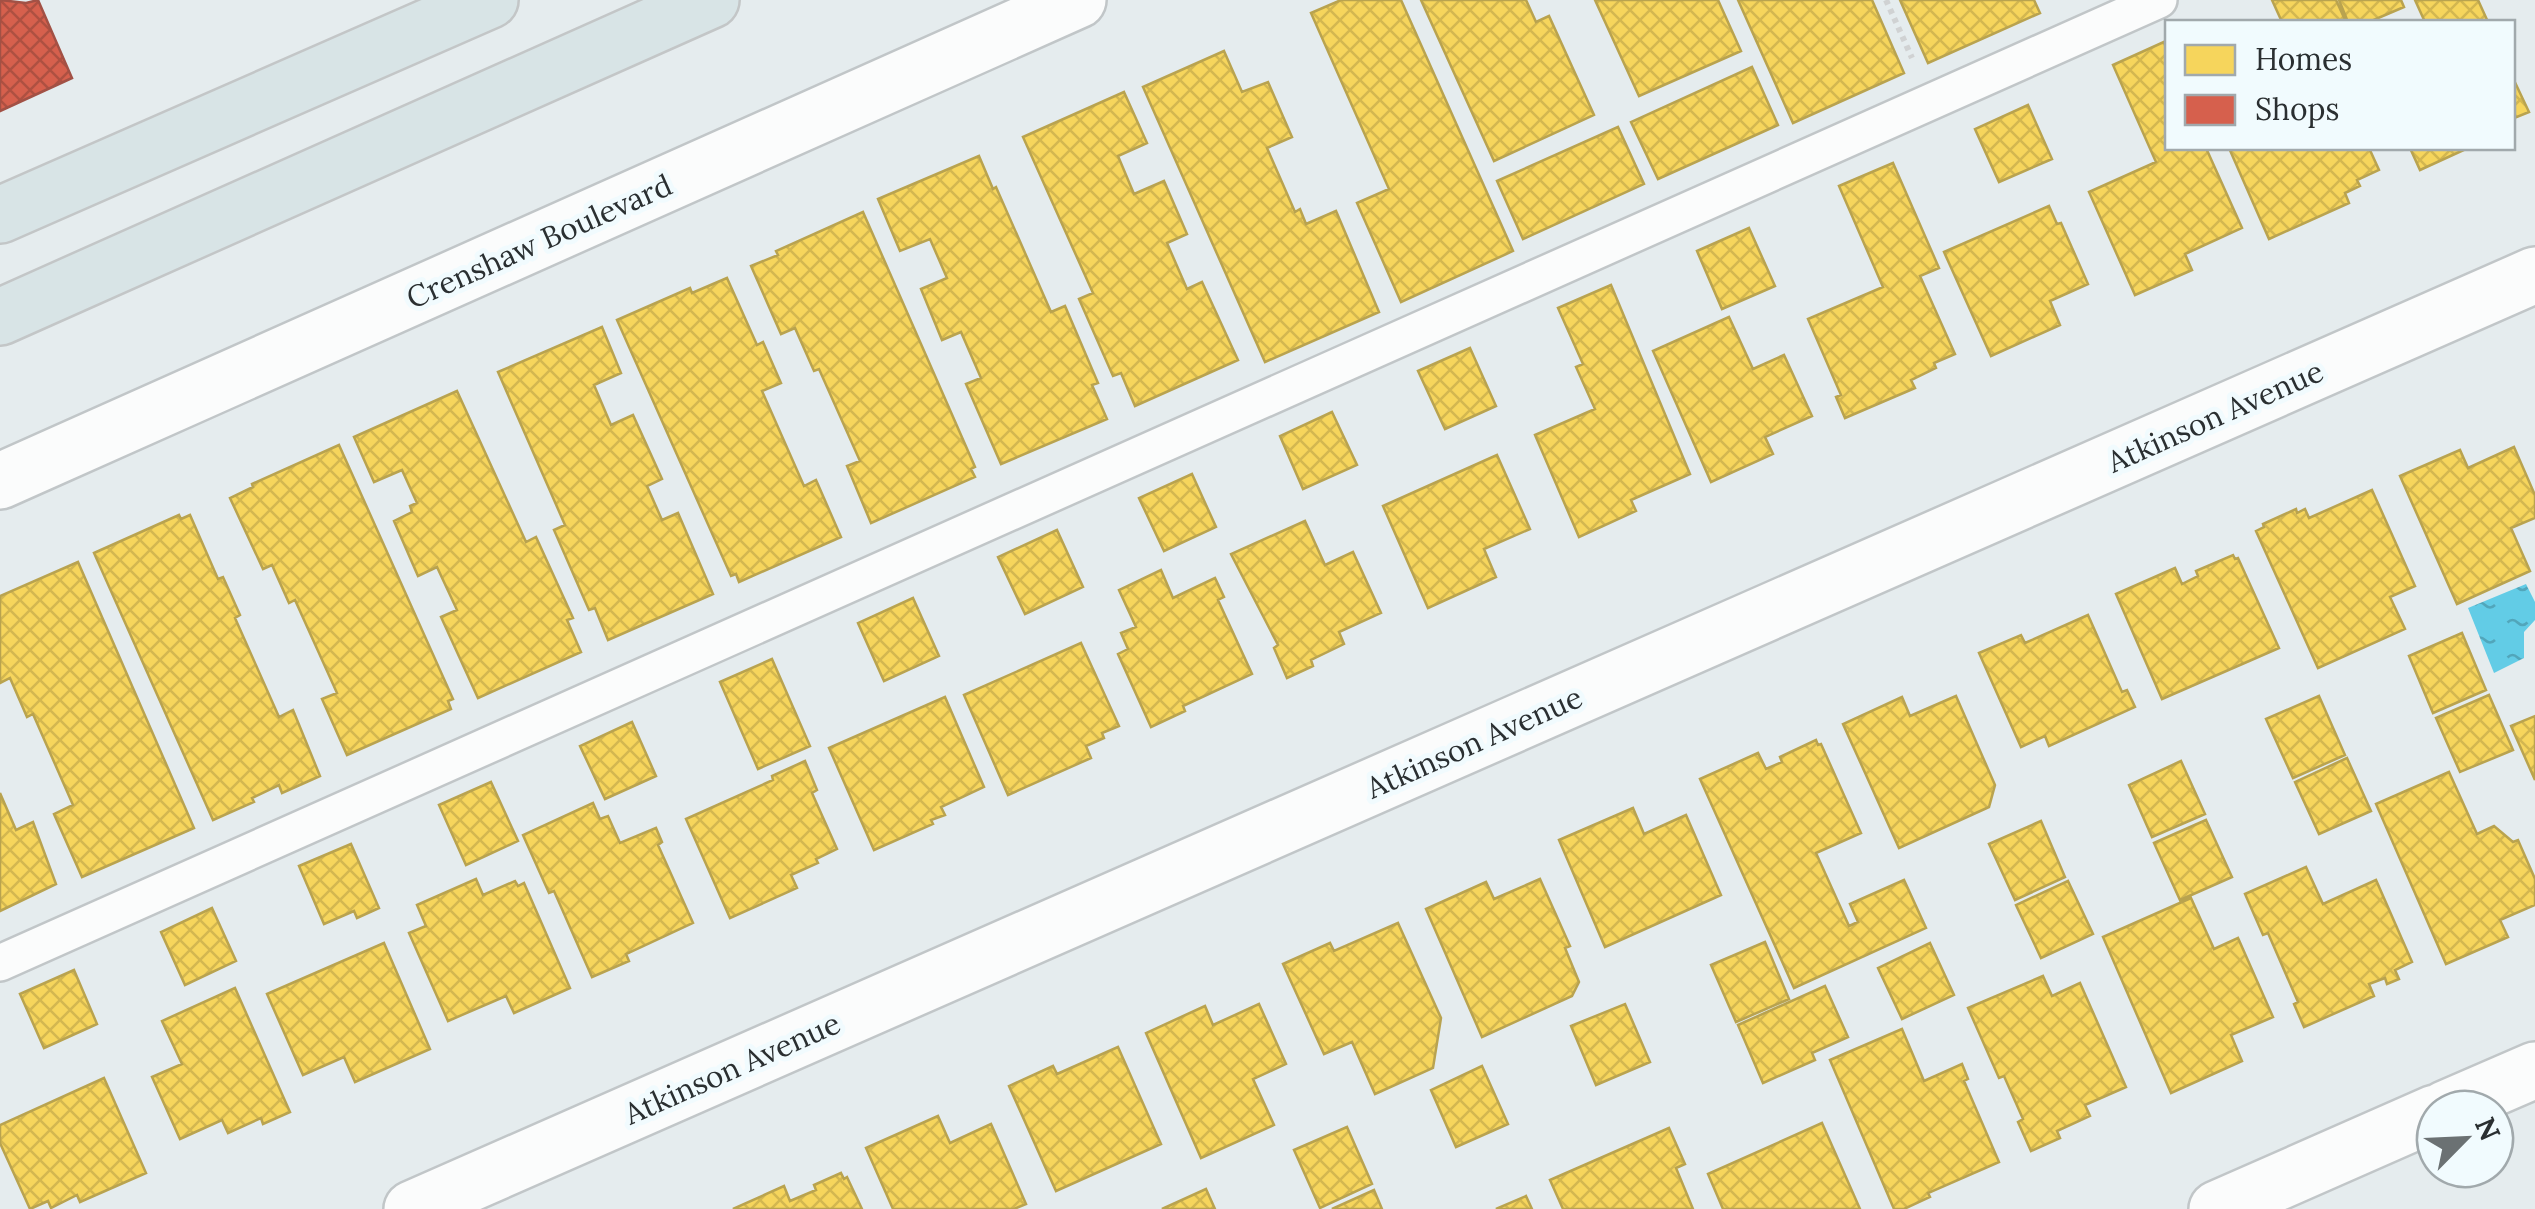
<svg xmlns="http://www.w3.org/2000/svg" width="2535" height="1209" font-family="Lora,serif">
	<defs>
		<pattern id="water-ripples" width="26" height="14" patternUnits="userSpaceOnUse" patternTransform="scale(2.5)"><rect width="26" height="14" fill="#62cce6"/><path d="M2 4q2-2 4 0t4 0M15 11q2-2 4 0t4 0" fill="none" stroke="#51a6bb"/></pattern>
		<pattern id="homes-cross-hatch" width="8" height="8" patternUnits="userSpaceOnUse" patternTransform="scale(2.5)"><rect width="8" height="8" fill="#f6d55c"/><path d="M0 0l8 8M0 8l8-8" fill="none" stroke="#d3b750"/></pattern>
		<pattern id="shops-cross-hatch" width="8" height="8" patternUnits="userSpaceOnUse" patternTransform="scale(2.5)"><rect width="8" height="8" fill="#d6604d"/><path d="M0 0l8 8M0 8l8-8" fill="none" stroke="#ae5041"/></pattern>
	</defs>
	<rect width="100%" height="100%" fill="#e5ecee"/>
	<path fill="url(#water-ripples)" d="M2526,584L2535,602V620L2524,632V658L2494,673L2468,608Z"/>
	<path fill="url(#homes-cross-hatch)" stroke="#b9a34f" stroke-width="2.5" d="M1341,0H1401L1513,251L1401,302L1357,203L1389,189L1311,13Z
		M1421,0H1526L1536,22L1549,16L1594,115L1494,161Z
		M1595,0H1718L1741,51L1639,96Z
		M1738,0H1872L1904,73L1793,123Z
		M1900,0H2034L2040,13L1928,63Z
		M2272,0H2336L2346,22H2282Z
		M2339,0H2401L2404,7L2369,22H2348Z
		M2415,0H2478L2488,22H2425Z
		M2166,41L2168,148H2206L2242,228L2185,254L2192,270L2135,295L2089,192L2156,162L2113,65Z
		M1224,51L1242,92L1268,82L1292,137L1267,148L1295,212L1300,209L1306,224L1336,211L1379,312L1265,362L1143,87Z
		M1752,67L1778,125L1658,179L1631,122Z
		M2512,76L2529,112L2512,119Z
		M1124,92L1147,143L1118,156L1134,194L1164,181L1187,234L1167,243L1187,289L1202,282L1238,360L1135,406L1121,373L1113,376L1079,299L1093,293L1023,137Z
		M2028,105L2052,159L1999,182L1975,129Z
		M1618,127L1644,184L1523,239L1497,181Z
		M2229,148H2369L2379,170L2357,180L2360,186L2345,193L2349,203L2269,239Z
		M2410,148H2468L2420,170Z
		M979,156L993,189L996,187L1051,312L1065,306L1098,383L1092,385L1107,419L1001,464L966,384L981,378L961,332L942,340L921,289L947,278L930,239L900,251L878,199Z
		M1893,163L1939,268L1920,276L1955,354L1934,363L1936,368L1911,380L1915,388L1845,418L1836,397L1841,395L1808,319L1883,287L1839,186Z
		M2049,206L2057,224L2061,223L2088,284L2050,301L2060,325L1991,356L1944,252Z
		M863,212L975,467L971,469L975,477L871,523L847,466L860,461L819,369L814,371L795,328L781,334L751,266L778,255L776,251Z
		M1749,228L1775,286L1722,309L1697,251Z
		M727,278L757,345L763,342L781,383L762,391L804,486L816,480L841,537L739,582L736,574L731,576L617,320L690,288L692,293Z
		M1611,285L1690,474L1631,500L1636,511L1579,537L1535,435L1595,409L1576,367L1583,364L1558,308Z
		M1729,317L1753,369L1784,355L1812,416L1765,437L1773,454L1711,482L1653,351Z
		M602,327L621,373L594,385L611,425L633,415L662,479L647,486L662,520L678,513L713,594L608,640L595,608L589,610L554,530L565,525L498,372Z
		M1470,348L1496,406L1445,429L1418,371Z
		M457,391L526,542L536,537L573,618L567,620L581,652L478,698L441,617L457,610L437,567L418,576L394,521L412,512L410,506L417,503L402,470L374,482L354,437Z
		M1332,412L1357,465L1303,489L1280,436Z
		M339,445L453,699L448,701L451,709L347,755L322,699L337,693L295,600L289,603L272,565L263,569L230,498L253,487L252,484Z
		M2514,447L2535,495V518L2511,528L2530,571L2457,604L2400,476L2460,450L2468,468Z
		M1497,455L1530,529L1484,549L1496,577L1428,608L1383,506Z
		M1192,474L1216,527L1164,551L1139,498Z
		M2372,490L2415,586L2390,597L2405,629L2318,668L2256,531L2264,527L2263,524L2296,509L2297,513L2305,509L2309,518Z
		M179,515L181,519L190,515L218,579L223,577L240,615L235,618L279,717L293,710L320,776L282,793L279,785L252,798L254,802L213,820L94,553Z
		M1305,521L1325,565L1353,552L1381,613L1339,632L1344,644L1311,660L1313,666L1287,678L1274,648L1278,645L1231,554Z
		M1057,530L1083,587L1025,614L998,557Z
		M2233,555L2235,559L2238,558L2279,648L2162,699L2116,594L2175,568L2182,584L2198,576L2196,571Z
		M78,562L194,828L82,877L54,814L73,805L33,714L27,717L10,678L0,683V596Z
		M1161,570L1173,598L1215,578L1224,597L1218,600L1252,674L1183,706L1185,711L1151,727L1118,654L1128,649L1121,633L1136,627L1119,590Z
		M913,598L939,656L884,681L858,623Z
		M2088,615L2122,692L2127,690L2135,707L2049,746L2045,736L2021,747L1979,653L2021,635L2025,643Z
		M2462,633L2486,690L2433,713L2409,656Z
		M1081,643L1119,726L1102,733L1104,738L1086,746L1091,758L1008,795L964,695Z
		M772,659L810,746L758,769L720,682Z
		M2489,695L2513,750L2460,772L2436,718Z
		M1956,696L1995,785L1989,807L1899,848L1843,724L1902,697L1910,716Z
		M2319,696L2345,755L2293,778L2266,719Z
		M945,697L984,787L941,807L945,815L931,820L933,824L874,850L829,748Z
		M2535,716V780L2511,726Z
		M632,722L656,776L605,799L580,746Z
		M1816,740L1818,745L1821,744L1861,833L1816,853L1849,926L1858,922L1850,904L1904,880L1926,928L1794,988L1700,779L1758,753L1766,769L1782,762L1780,757Z
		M2347,758L2371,811L2319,834L2295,782Z
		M805,761L817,790L812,793L837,849L816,859L818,863L791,875L797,888L730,918L686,819L773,780L772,776Z
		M2181,761L2205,814L2152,837L2129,785Z
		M2449,772L2477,834L2494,826L2513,842L2518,840L2535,879V905L2500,920L2508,937L2446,964L2376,804Z
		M491,782L518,841L466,865L439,805Z
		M0,793L16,830L33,822L56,884L0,911Z
		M593,803L600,819L608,816L620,843L656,828L662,842L658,845L693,923L626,954L629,961L592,977L554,891L549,893L523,835Z
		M1633,808L1644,834L1686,815L1721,895L1605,947L1559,840Z
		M2206,820L2232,877L2180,900L2154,843Z
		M2041,821L2065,877L2015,900L1989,844Z
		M351,844L379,908L357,918L354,911L324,924L299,866Z
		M2306,867L2323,904L2376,880L2412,962L2395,970L2399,979L2387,984L2385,978L2369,984L2374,996L2304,1027L2294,1004L2298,1002L2268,933L2263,935L2245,894Z
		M476,879L483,895L515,881L518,886L524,883L570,988L514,1013L506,996L448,1021L409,933L426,926L417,905Z
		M1540,879L1570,946L1565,948L1579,982L1572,996L1482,1037L1426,909L1486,882L1494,899Z
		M2068,881L2093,934L2041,958L2016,905Z
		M2191,898L2214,949L2238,938L2273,1017L2231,1035L2242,1061L2171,1093L2103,937Z
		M212,908L236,961L185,985L161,932Z
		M1398,923L1441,1018L1433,1068L1375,1094L1352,1042L1324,1054L1283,964L1330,943L1334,951Z
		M1765,942L1789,999L1736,1022L1711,965Z
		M384,943L430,1049L355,1082L344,1057L303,1075L267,994Z
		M1930,943L1954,995L1902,1019L1878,968Z
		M74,970L97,1024L44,1048L20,994Z
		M2043,976L2052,996L2080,983L2126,1087L2085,1105L2090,1116L2057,1131L2060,1138L2031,1151L2018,1122L2023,1119L2004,1076L1999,1078L1968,1008Z
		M1825,986L1848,1037L1812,1053L1815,1060L1763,1083L1738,1025Z
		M235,988L290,1112L263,1124L261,1118L228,1133L222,1120L180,1139L152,1077L182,1064L162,1021Z
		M1259,1004L1286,1064L1253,1079L1274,1125L1201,1158L1146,1033L1205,1006L1213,1025Z
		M1625,1004L1650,1062L1596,1085L1571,1026Z
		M1902,1029L1924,1081L1962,1064L1968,1079L1964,1081L1999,1162L1928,1193L1930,1197L1904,1209H1894L1830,1060Z
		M1118,1047L1161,1144L1056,1191L1009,1086L1053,1066L1057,1074Z
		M1482,1066L1508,1124L1456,1147L1431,1090Z
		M104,1078L146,1173L80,1202L77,1195L51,1208L48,1201L30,1209L0,1143V1125Z
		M938,1116L950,1143L991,1124L1026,1204L1014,1209H893L866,1148Z
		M1822,1123L1860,1209H1723L1708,1174Z
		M1347,1127L1372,1184L1320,1208L1294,1150Z
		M1669,1128L1685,1164L1676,1168L1693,1209H1563L1550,1180Z
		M841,1173L844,1179L847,1177L862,1209H733L784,1186L790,1201L816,1190L814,1185Z
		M1206,1189L1215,1209H1162Z
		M1374,1190L1382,1209H1332Z
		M1526,1196L1532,1209H1496Z"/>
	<path fill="url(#shops-cross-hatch)" stroke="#a25145" stroke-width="2.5" d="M0,0L26,3L38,0L72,78L0,111Z"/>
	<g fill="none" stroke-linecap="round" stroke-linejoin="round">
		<defs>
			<path id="lane" d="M0,963L2159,0"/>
			<path id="street" d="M0,481L1078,0
				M2445,1109L2535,1070
				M412,1209L2535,275
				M2217,1209L2435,1113"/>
			<path id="primary" d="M0,215L490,0
				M0,317L711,0"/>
		</defs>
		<use href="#lane" stroke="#c1c6c8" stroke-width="40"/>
		<use href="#street" stroke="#c1c6c8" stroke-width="60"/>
		<use href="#primary" stroke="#c3c6c7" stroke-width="60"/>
		<path stroke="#d0d2d3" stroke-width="6" stroke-dasharray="5 5" stroke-linecap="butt" d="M1886,0L1912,58"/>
		<use href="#lane" stroke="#fbfcfc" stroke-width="35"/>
		<use href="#street" stroke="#fbfcfc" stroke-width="55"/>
		<use href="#primary" stroke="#d8e4e6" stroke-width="55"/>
	</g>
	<g text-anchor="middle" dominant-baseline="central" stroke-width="10" stroke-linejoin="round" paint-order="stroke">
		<g font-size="30" fill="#2a2f31" stroke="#f1fbfe">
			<text transform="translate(539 241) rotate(-24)">Crenshaw Boulevard</text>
			<text transform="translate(2215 416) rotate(-24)">Atkinson Avenue</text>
			<text transform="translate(1474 742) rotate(-24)">Atkinson Avenue</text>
			<text transform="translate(732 1068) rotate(-24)">Atkinson Avenue</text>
		</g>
	</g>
	<rect x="2165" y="20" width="350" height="130" fill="#f1fbfe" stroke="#a1a9ac" stroke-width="2.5"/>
	<rect x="2185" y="45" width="50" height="30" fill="#f6d55c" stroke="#a1a9ac" stroke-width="2.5"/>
	<text x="2255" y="70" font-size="30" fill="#2a2f31">Homes</text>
	<rect x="2185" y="95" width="50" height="30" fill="#d6604d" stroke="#a1a9ac" stroke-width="2.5"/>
	<text x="2255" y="120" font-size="30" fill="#2a2f31">Shops</text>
	<g transform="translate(2465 1139) rotate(66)"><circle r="48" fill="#f1fbfe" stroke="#a1a9ac" stroke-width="2.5"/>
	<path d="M0-8L18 38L0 25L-18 38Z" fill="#6b7173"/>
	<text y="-15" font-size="28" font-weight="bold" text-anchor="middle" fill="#2a2f31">N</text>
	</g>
</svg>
